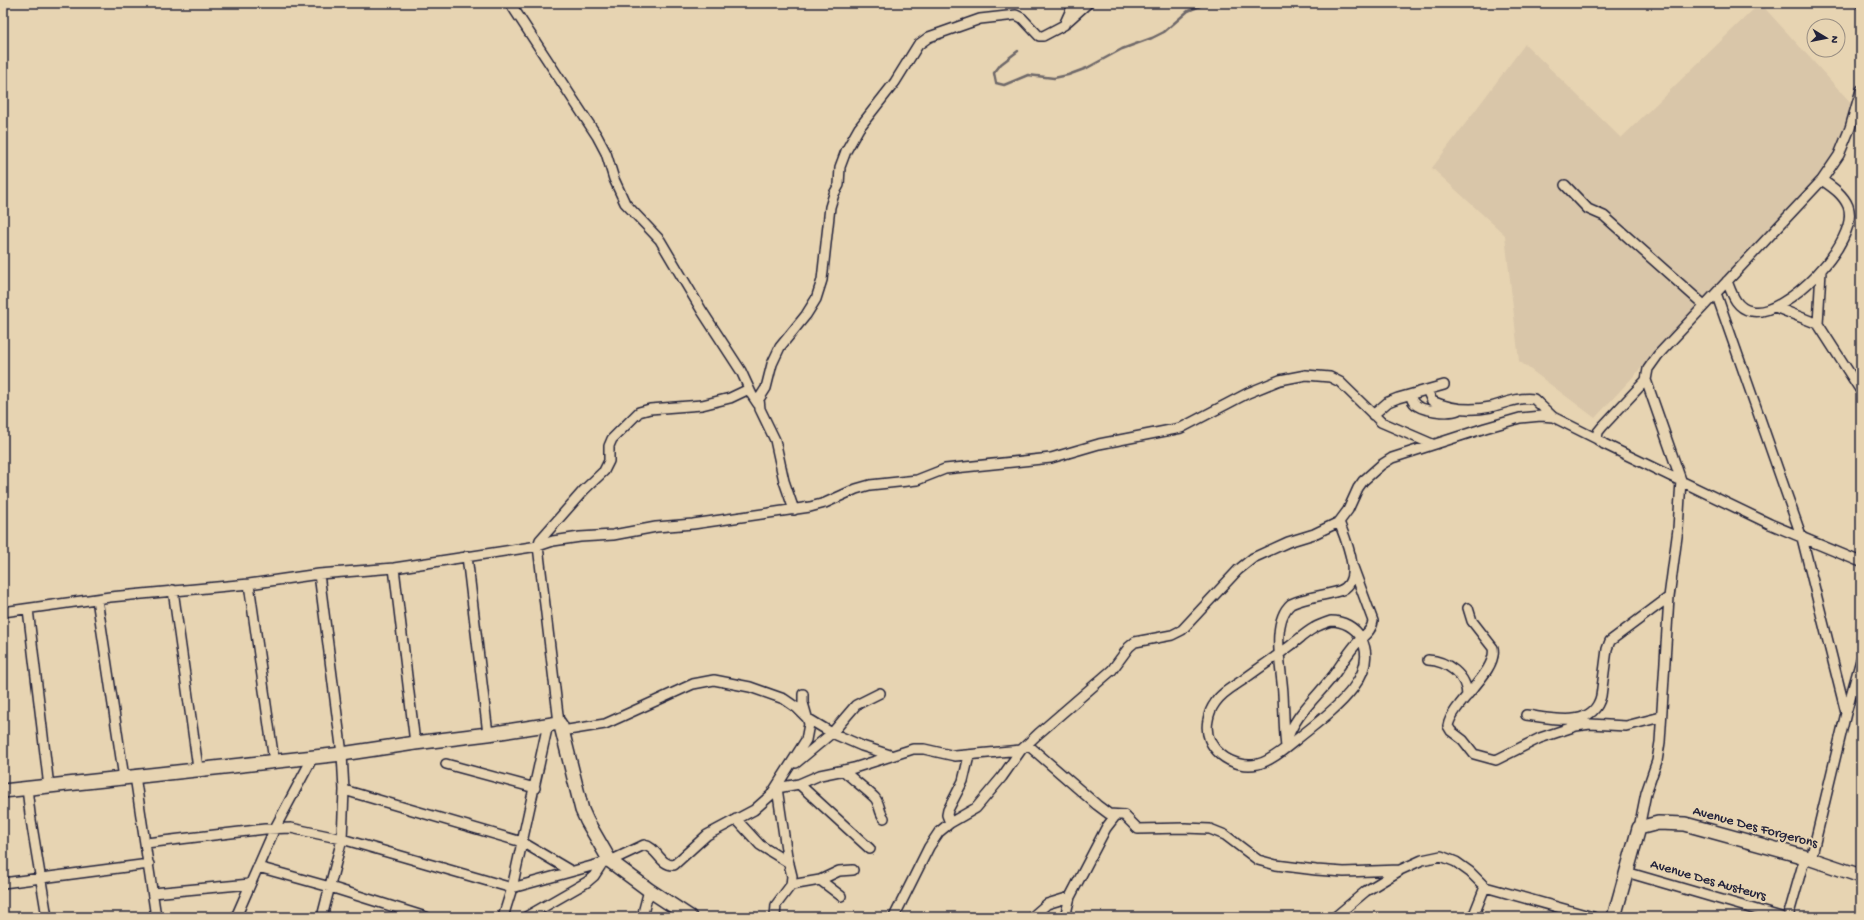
<svg xmlns="http://www.w3.org/2000/svg" width="1864" height="920" font-family="'Gochi Hand',sans-serif">
	<rect width="100%" height="100%" fill="#e7d4b2"/>
	<filter id="ink" filterUnits="userSpaceOnUse"><feTurbulence type="fractalNoise" baseFrequency=".025" numOctaves="2"/><feDisplacementMap in="SourceGraphic" scale="8" xChannelSelector="R" yChannelSelector="G"/><feConvolveMatrix kernelMatrix="1 2 1 2 8 2 1 2 1" color-interpolation-filters="sRGB"/></filter>
	<g filter="url(#ink)">
		<path fill="#d9c6a9" d="M1760,3L1852,104L1839,154L1595,418L1519,361L1505,235L1432,168L1525,44L1621,138Z"/>
		<g fill="none" stroke-linecap="round" stroke-linejoin="round">
			<path stroke="#6e6769" stroke-width="2.5" d="M1018,51L1001,64L994,73L996,83L1004,85L1028,75L1054,78L1068,75L1087,68L1122,49L1152,38L1164,32L1188,11L1207,3"/>
			<defs>
				<path id="street" d="M510,3L597,136L606,153L614,179L625,203L660,240L702,311L741,371L752,395L758,404
					M1861,3V4
					M1068,21L1088,3
					M1861,90L1850,128L1839,155L1822,180L1658,355L1648,369L1646,380L1602,427L1598,432L1597,439L1604,444L1770,524L1861,562
					M1565,185L1588,209L1604,216L1704,305
					M1821,271L1818,324L1861,391
					M1727,281C1732,294 1736,308 1751,311C1784,319 1861,241 1848,206C1843,194 1832,187 1822,180
					M1716,293L1802,538L1846,713
					M1775,307L1818,324
					M1427,390L1432,401C1450,409 1471,411 1491,407C1505,403 1518,397 1534,399L1553,417
					M1410,395C1411,397 1412,401 1414,403C1420,411 1449,414 1458,410
					M1373,415L1388,402L1398,398L1444,385
					M794,510L784,481L775,440L760,409L759,399L766,388L772,364L780,347L806,315L816,299L822,280L830,207L834,194L839,185L840,167L846,151L859,128L895,82L918,45L929,37L980,19L1016,15L1022,18L1039,36H1043L1064,25L1074,3
					M467,556L488,734
					M394,568L415,743
					M319,574L342,754L344,790L522,842L571,871
					M249,584L274,761
					M173,590L198,768
					M97,599L124,778
					M1468,608L1472,621L1493,648C1498,672 1452,703 1448,726L1451,731L1463,740L1474,754L1496,760L1540,738L1576,726L1590,724L1626,726L1661,717
					M28,609L49,787
					M3,612L110,597L249,584L319,574L394,568L538,546L553,541L580,537L613,535L656,527L693,524L810,507L825,503L856,489L870,485L917,480L945,469L1051,458L1099,444L1181,428L1248,393L1280,380L1306,375L1330,377L1340,382L1381,422L1432,444
					M1331,621C1343,621 1355,627 1361,638C1383,679 1322,718 1296,740C1286,748 1271,761 1258,764C1232,770 1202,748 1208,720C1209,714 1212,707 1215,703C1221,693 1234,686 1243,680C1258,669 1274,658 1290,646C1298,640 1305,633 1314,628C1319,625 1325,623 1331,621Z
					M1428,660C1447,661 1467,675 1467,696
					M1526,715C1551,718 1593,730 1601,696L1607,649L1610,641L1669,597
					M559,723L538,546L540,540L584,490L604,471L609,461V446L612,439L639,412L650,409L702,405L730,398L749,389
					M562,731L605,724L693,684L714,680L750,687L784,699L797,708L807,718L832,733L862,746L890,755
					M1286,744C1292,717 1317,697 1333,676C1341,665 1348,653 1357,643C1363,636 1372,631 1373,621L1353,567
					M1028,745L1097,805L1109,814L1124,815L1138,829L1185,828L1210,829L1225,835L1258,860L1276,865L1316,870L1344,872L1400,870L1422,860L1441,856L1456,862L1470,872L1485,887L1593,917
					M1286,747C1284,730 1284,712 1283,694C1282,670 1270,622 1291,604C1306,597 1323,596 1339,591C1365,583 1346,540 1339,522
					M796,763L832,733L856,705L880,693
					M446,764L535,788
					M843,770C853,780 865,788 875,798C880,804 879,812 884,818
					M135,776L156,917
					M799,784L870,849
					M27,788L30,814L47,917
					M777,788L799,784L820,775L854,768L913,749H924L955,756L1021,750
					M736,819L760,845L789,863
					M950,823L947,815L948,810L963,781L969,756
					M1639,828L1646,793L1657,761L1660,742L1669,597L1678,529L1681,480L1646,380
					M146,843L265,829L291,828L342,839L512,888L610,861L644,845C657,847 660,866 674,865L707,835L754,810L771,795L806,740L809,724L803,703V694
					M1811,859L1846,713L1861,660
					M258,867L330,887L426,917
					M1626,872L1781,917
					M820,880L841,896
					M3,883L149,864
					M791,885L820,880L839,871L853,870
					M153,893L250,884
					M236,917L275,828L313,757
					M322,917L342,839L344,790
					M503,917L512,888L548,724
					M526,917L587,882L594,876L603,862
					M642,917L649,890
					M775,917L776,905L791,885L792,876L787,856L777,788
					M894,917L929,847L939,832L950,823L976,808L1002,777L1021,750L1038,734L1112,670L1129,647L1135,642L1172,635L1182,630L1238,570L1253,558L1288,542L1314,534L1339,522L1348,510L1358,488L1363,481L1381,465L1392,458L1485,428L1520,418L1541,416L1553,417L1597,439
					M1032,917L1047,904L1070,897
					M1065,917L1070,897L1106,828L1116,815
					M1335,917L1366,891L1399,871
					M1473,917L1485,887
					M1788,917L1805,857"/>
				<path id="secondary" d="M3,791L342,754L415,743L488,734L559,723L561,726L582,810L587,821L610,861L649,890L690,917
					M1614,917L1639,828L1658,823L1685,824L1805,857L1861,876"/>
			</defs>
			<use href="#street" stroke="#22223b" stroke-width="12"/>
			<use href="#secondary" stroke="#22223b" stroke-width="16"/>
			<use href="#street" stroke="#e7d4b2" stroke-width="9"/>
			<use href="#secondary" stroke="#e7d4b2" stroke-width="13"/>
		</g>
	</g>
	<g text-anchor="middle" dominant-baseline="central" stroke-width="4" stroke-linejoin="round" paint-order="stroke">
		<g font-size="14" fill="#22223b" stroke="#e7d4b2">
			<text transform="translate(1755 828) rotate(15)">Avenue Des Forgerons</text>
			<text transform="translate(1708 881) rotate(16)">Avenue Des Austeurs</text>
		</g>
	</g>
	<rect width="1864" height="920" fill="none" stroke="#e7d4b2" stroke-width="16"/>
	<rect x="8" y="8" width="1848" height="904" fill="none" stroke="#22223b" stroke-width="1.5" filter="url(#ink)"/>
	<g transform="translate(1826 38) rotate(100)"><circle r="19" fill="#e7d4b2" stroke="#988d82"/>
	<path d="M0-3L7 15L0 10L-7 15Z" fill="#22223b"/>
	<text y="-6" font-size="11" font-weight="bold" text-anchor="middle" fill="#22223b">N</text>
	</g>
</svg>
